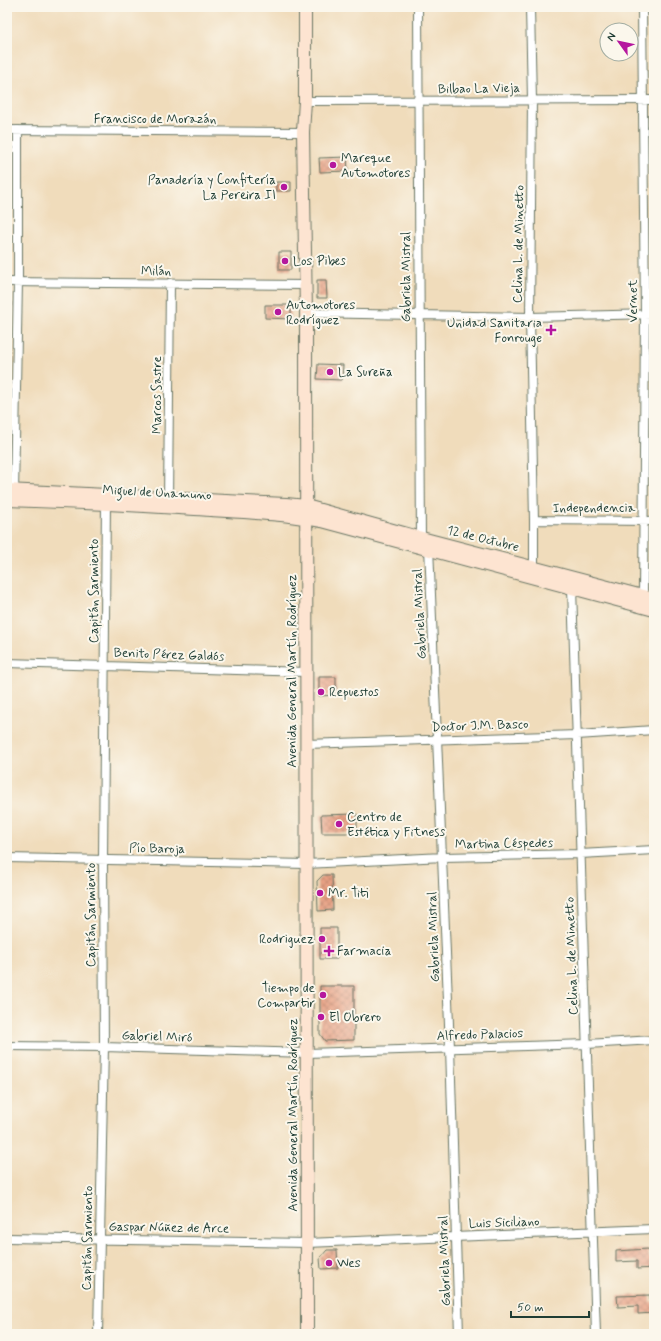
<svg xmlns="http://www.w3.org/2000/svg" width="661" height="1341" font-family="Mynerve,sans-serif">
	<defs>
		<pattern id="building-cross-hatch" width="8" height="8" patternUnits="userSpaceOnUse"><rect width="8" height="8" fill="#e8a184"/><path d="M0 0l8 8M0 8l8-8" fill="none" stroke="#bb846d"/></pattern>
	</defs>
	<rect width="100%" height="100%" fill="#fbf7ec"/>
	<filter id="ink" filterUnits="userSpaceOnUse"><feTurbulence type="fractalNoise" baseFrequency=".025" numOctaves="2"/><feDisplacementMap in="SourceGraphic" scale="8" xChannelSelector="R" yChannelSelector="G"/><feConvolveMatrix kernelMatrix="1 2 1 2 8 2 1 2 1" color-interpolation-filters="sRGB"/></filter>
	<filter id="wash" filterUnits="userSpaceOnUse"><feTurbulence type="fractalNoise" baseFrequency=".012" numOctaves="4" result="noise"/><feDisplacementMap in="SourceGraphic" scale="16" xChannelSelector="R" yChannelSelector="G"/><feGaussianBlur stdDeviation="0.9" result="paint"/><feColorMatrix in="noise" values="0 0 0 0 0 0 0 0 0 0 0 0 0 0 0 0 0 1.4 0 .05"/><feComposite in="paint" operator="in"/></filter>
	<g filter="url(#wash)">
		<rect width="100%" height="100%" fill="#f0dcbb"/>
		<g id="blocks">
			<path fill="url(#building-cross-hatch)" d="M347,157L348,171L320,172L319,158Z
				M276,182H291V191H276Z
				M279,252H291V270H279Z
				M317,280H326L327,298H317Z
				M265,305H291V319L265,318Z
				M318,364L343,365L342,380L317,379Z
				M319,677H336V695L319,696Z
				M357,814V833H322L321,815Z
				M323,875H332L333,910L318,911L317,881Z
				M320,928H337V959H320Z
				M320,986H354V1040L325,1041L320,1034Z
				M648,1249L649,1258L654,1257V1268L637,1269V1261L616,1262V1251Z
				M327,1250H337L338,1268L321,1269L320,1258Z
				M650,1295V1303L654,1302V1313L638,1314V1306L618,1307L617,1296Z"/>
		</g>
	</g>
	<g filter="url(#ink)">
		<use href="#blocks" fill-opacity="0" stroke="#687563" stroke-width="1"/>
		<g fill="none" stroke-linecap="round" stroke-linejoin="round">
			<defs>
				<path id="street" d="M418,7L421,542
					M530,7L532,100L530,317L534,520V566L531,571
					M642,7L645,314L643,596
					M305,101L654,100
					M7,130L303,132
					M7,282L305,285
					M306,313L530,317L654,314
					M14,494L18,282V130
					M168,503L170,283
					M534,520L654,521
					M429,547L450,1048L459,1334
					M573,584L572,588L596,1334
					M7,663L306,672
					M306,744L577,735L654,730
					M7,858L306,864L443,857L580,854L654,850
					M7,1046L104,1047L307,1053L587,1044L654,1040
					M7,1238L307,1243L654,1229
					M98,1334L104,1047L103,860L106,500"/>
				<path id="secondary" d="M305,7V101L303,132L306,313L307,1334
					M7,490L286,504L306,506L429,540L654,599
					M7,500C70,502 132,505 195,509C238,512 280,513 322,521L654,610"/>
			</defs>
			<use href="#street" stroke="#687563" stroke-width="10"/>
			<use href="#secondary" stroke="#687563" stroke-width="14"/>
			<use href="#street" stroke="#fff" stroke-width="8"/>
			<use href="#secondary" stroke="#fde4d1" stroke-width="12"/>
		</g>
	</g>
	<g fill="#b5179e" stroke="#fbf7ec" stroke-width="1.5">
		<circle cx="333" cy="165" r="4"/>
		<circle cx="284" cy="187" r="4"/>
		<circle cx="285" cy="261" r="4"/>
		<circle cx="278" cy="312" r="4"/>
		<path d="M549 324h4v4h4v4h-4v4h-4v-4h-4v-4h4z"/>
		<circle cx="330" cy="372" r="4"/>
		<circle cx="321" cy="692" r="4"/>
		<circle cx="339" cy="824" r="4"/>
		<circle cx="320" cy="893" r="4"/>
		<circle cx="322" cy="939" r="4"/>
		<path d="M327 945h4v4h4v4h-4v4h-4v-4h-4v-4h4z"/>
		<circle cx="323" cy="995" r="4"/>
		<circle cx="321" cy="1017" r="4"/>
		<circle cx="329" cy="1263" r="4"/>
	</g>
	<g text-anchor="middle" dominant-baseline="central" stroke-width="4" stroke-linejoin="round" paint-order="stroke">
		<g font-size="13" fill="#1f3d34" stroke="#fbf7ec">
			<text transform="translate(479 89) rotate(-1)">Bilbao La Vieja</text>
			<text x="155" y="119">Francisco de Morazán</text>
			<text transform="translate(519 244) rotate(-89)">Celina L. de Minetto</text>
			<text x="156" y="271">Milán</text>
			<text transform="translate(406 277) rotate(-90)">Gabriela Mistral</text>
			<text transform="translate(633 301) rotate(-90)">Vernet</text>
			<text transform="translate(157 395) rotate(-90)">Marcos Sastre</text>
			<text transform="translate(157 493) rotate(3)">Miguel de Unamuno</text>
			<text x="594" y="508">Independencia</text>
			<text transform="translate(483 539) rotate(14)">12 de Octubre</text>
			<text transform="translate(94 591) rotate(-90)">Capitán Sarmiento</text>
			<text transform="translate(420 614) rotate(-93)">Gabriela Mistral</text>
			<text transform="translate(169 655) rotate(2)">Benito Pérez Galdós</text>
			<text transform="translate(292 671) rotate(-90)">Avenida General Martín Rodríguez</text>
			<text transform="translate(480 726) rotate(-2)">Doctor J.M. Basco</text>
			<text transform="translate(504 844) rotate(-1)">Martina Céspedes</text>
			<text transform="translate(157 849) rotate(1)">Pío Baroja</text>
			<text transform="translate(91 915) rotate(-90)">Capitán Sarmiento</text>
			<text transform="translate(434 937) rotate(-92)">Gabriela Mistral</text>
			<text transform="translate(572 956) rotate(-92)">Celina L. de Minetto</text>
			<text transform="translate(480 1035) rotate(-2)">Alfredo Palacios</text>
			<text transform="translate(157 1037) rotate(2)">Gabriel Miró</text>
			<text transform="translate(293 1115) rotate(-90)">Avenida General Martín Rodríguez</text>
			<text transform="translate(504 1223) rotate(-2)">Luis Siciliano</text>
			<text transform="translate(169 1228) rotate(1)">Gaspar Núñez de Arce</text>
			<text transform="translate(88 1238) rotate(-89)">Capitán Sarmiento</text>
			<text transform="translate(445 1261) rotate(-92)">Gabriela Mistral</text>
		</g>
		<g font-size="13" fill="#1f3d34" stroke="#fbf7ec" text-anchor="start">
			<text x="341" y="158">Mareque<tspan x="341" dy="15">Automotores</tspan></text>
			<text x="276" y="180" text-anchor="end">Panadería y Confitería<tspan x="276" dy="15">La Pereira II</tspan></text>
			<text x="293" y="261">Los Pibes</text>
			<text x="286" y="305">Automotores<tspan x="286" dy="15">Rodríguez</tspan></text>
			<text x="542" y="323" text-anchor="end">Unidad Sanitaria<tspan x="542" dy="15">Fonrouge</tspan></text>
			<text x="338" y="372">La Sureña</text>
			<text x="329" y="692">Repuestos</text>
			<text x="347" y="817">Centro de<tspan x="347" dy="15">Estética y Fitness</tspan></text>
			<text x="328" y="893">Mr. Titi</text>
			<text x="314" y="939" text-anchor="end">Rodriguez</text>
			<text x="337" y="951">Farmacia</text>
			<text x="315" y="988" text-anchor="end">Tiempo de<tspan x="315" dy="15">Compartir</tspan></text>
			<text x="329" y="1017">El Obrero</text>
			<text x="337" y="1263">Wes</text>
		</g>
	</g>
	<rect width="661" height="1341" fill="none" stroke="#fbf7ec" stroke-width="24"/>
	<g transform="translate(619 42) rotate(303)"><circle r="19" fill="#fbf7ec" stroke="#a3ada2"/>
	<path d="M0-3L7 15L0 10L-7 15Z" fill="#b5179e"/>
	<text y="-6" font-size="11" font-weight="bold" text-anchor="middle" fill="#1f3d34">N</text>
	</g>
	<path d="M511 1311v6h78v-6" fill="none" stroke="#1f3d34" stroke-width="2"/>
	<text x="517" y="1311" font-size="12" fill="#1f3d34" stroke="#fbf7ec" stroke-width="3" paint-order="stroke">50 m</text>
</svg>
